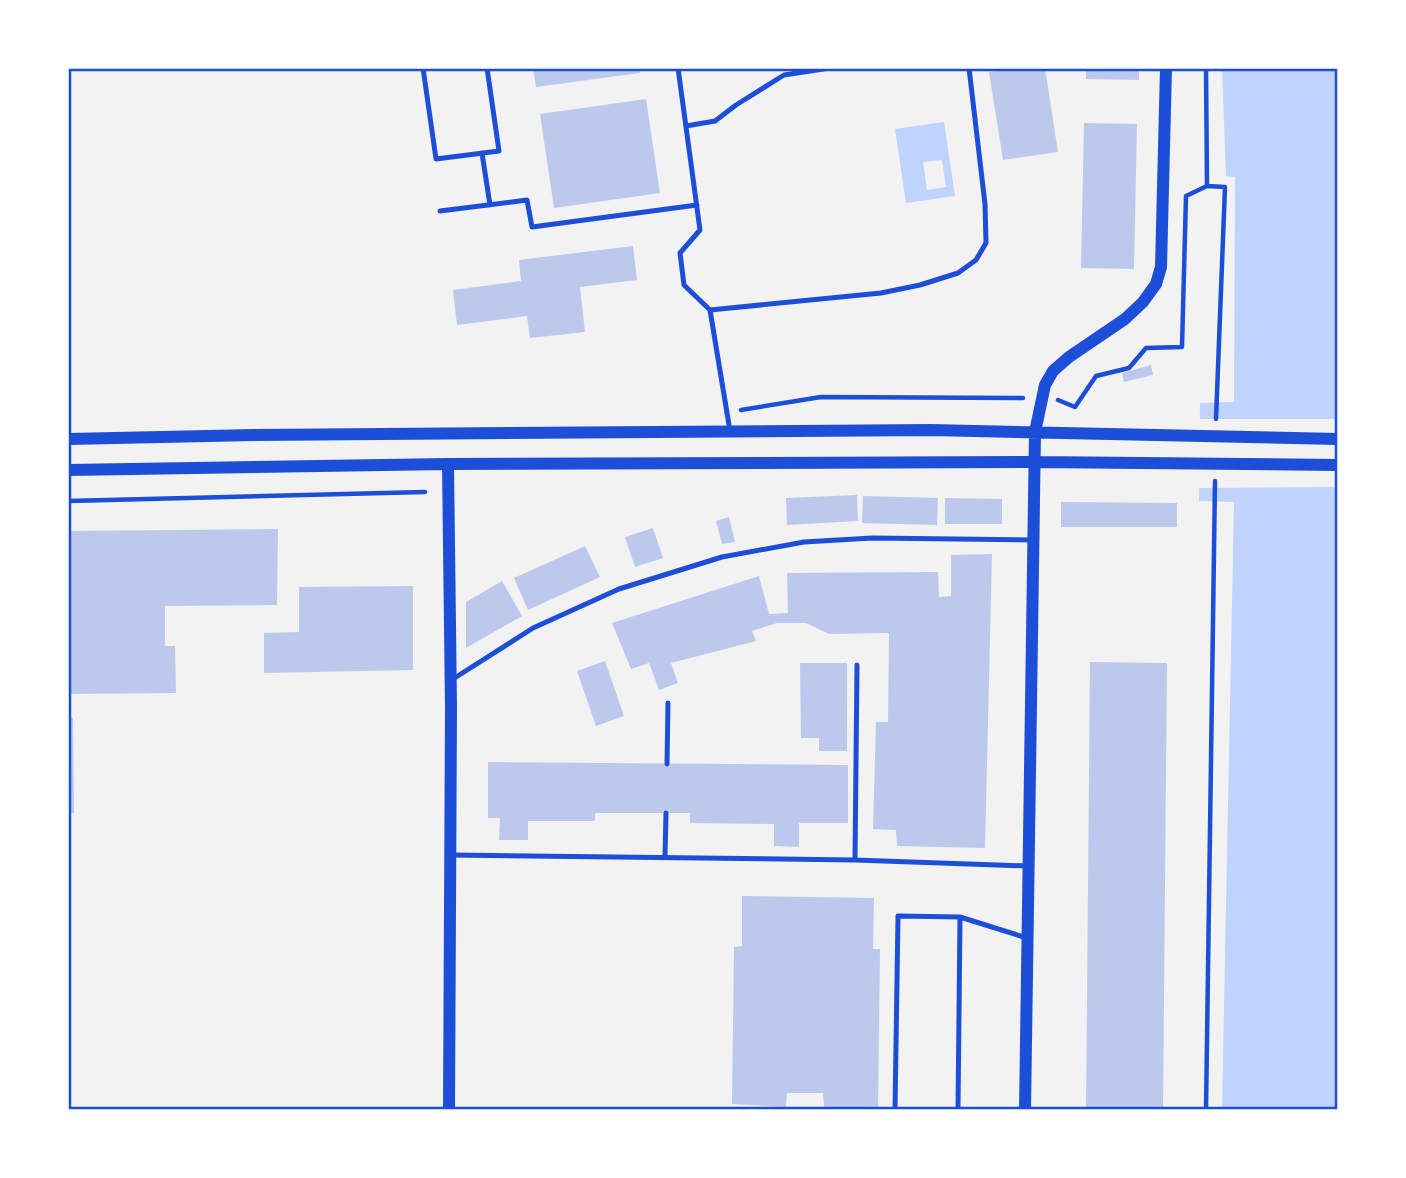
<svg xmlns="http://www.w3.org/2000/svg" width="1406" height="1178" font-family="Arial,sans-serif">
	<rect width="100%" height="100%" fill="#f2f2f2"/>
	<path fill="#bfd3fe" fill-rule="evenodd" d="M1222,68H1338V1110H1222L1234,502L1199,501L1200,403L1234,402L1235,177L1226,176Z
		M944,122L955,196L906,203L895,129ZM942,160L946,187L927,190L923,162Z"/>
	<path fill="#f2f2f2" d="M1197,419H1338V487L1196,488Z"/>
	<path fill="#bdc9ec" d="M533,68H640V73L536,87Z
		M1016,68H1045L1058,152L1003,160L989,72Z
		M1086,68H1139V80L1086,79Z
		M646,99L660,193L554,208L540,114Z
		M1084,123L1137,124L1134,269L1081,268Z
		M633,246L637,280L580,287L585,332L530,338L527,316L457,325L453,290L521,281L519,260Z
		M1151,365L1153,375L1124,382L1122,373Z
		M857,495L858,521L787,525L786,498Z
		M863,496L938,498L937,525L862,523Z
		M945,498L1002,499V524H945Z
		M1061,502L1177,503V527H1061Z
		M729,517L735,542L722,544L716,521Z
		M653,528L663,558L635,567L625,537Z
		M278,529L277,605L165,606V646H175L176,693L68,694V531Z
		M585,546L600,577L528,610L514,578Z
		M992,554L985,848L897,846L896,830L873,829L876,722H888L889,633L829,634L806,623H777L752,631L756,641L671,663L678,683L659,690L649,663L631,669L612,623L759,576L769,614L788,613L787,573L938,572L939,597L951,596V555Z
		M502,581L522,616L466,648V602Z
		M413,586V670L264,673V633L299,632V587Z
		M605,661L624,716L596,726L577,671Z
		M1090,662L1167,663L1163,1110H1086Z
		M800,663H847V751H819V738H801Z
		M68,718H73L74,813H68Z
		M488,762L848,765V823H799V847L774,846V824L690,823V813H595V821H528V840H499L500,818H488Z
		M742,896L874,898L873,949H880L878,1108L824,1107L823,1093H787L786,1107L732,1104L734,947L742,946Z"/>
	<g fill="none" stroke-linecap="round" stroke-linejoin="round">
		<path stroke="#1d4ed8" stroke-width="4.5" d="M1206,68L1207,186L1225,187L1216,419
			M1058,400L1075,407L1096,376L1129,368L1146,348L1182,347L1186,196L1207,186
			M741,410L821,397L1023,398
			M68,501L425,492
			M1206,1110L1215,481"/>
		<path stroke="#1d4ed8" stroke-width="5" d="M423,68L436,159L499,151L487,68
			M678,68L700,230L680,253L684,285L710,310L730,431
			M686,126L715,121L736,105L784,75L830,68
			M482,153L490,205
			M440,211L527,200L532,227L697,205
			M710,310L881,293L920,285L958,273L976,260L986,243L985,204L969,68
			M453,679L533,628L619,589L722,557L804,542L872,538L1033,540
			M667,764L668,703
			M451,855L855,860L1028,866
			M665,856L666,813
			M855,860L857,665
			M895,1110L898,916L960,917L1027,938
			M958,1110L960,917"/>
		<path stroke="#1d4ed8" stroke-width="12" d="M68,439L254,435L931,430L1338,439
			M448,464L451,707L449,1110
			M68,470L448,464L1035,462L1338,465
			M1025,1110L1035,432L1045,385L1053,371L1069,357L1125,319L1143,302L1156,284L1161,267L1166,68"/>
	</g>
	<rect width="1406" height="1178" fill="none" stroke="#ffffff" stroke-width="140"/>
	<rect x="70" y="70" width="1266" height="1038" fill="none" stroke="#1d4ed8" stroke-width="2.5"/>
</svg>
